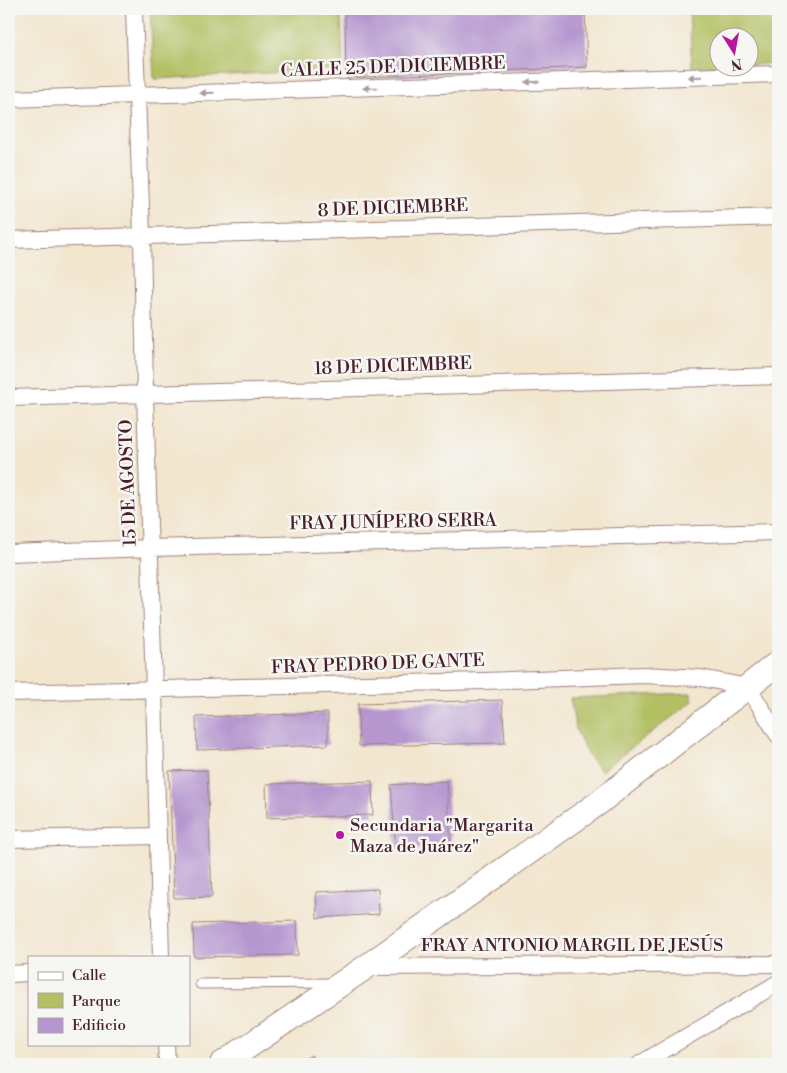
<svg xmlns="http://www.w3.org/2000/svg" width="787" height="1073" font-family="'Libre Bodoni',serif">
	<rect width="100%" height="100%" fill="#f6f6f2"/>
	<filter id="ink" filterUnits="userSpaceOnUse"><feTurbulence type="fractalNoise" baseFrequency=".02" numOctaves="2"/><feDisplacementMap in="SourceGraphic" scale="10" xChannelSelector="R" yChannelSelector="G"/><feConvolveMatrix kernelMatrix="1 2 1 2 8 2 1 2 1" color-interpolation-filters="sRGB"/></filter>
	<filter id="wash" filterUnits="userSpaceOnUse"><feTurbulence type="fractalNoise" baseFrequency=".0096" numOctaves="4" result="noise"/><feDisplacementMap in="SourceGraphic" scale="20" xChannelSelector="R" yChannelSelector="G"/><feGaussianBlur stdDeviation="1.12" result="paint"/><feColorMatrix in="noise" values="0 0 0 0 0 0 0 0 0 0 0 0 0 0 0 0 0 1.4 0 .05"/><feComposite in="paint" operator="in"/></filter>
	<g filter="url(#wash)">
		<rect width="100%" height="100%" fill="#f2e6cf"/>
		<path fill="#b2c063" stroke="#7e7047" d="M150,9H341L343,69L154,79Z
			M689,9H778V63L750,65V38H720L719,66L692,67Z
			M691,693L693,701L601,771L587,754L576,730L570,698Z"/>
		<g id="blocks">
			<path fill="#b596cf" d="M345,9H585L587,67L346,78Z
				M502,700L505,743L359,746L358,704Z
				M328,713V745L197,750L196,717Z
				M207,770L212,897L174,898L169,771Z
				M372,781L373,815L267,818L266,784Z
				M447,781L451,847L396,851L391,785Z
				M378,889L379,914L317,918L316,892Z
				M297,921L298,955L194,957L193,924Z
				M312,1055V1064H296Z"/>
		</g>
	</g>
	<g filter="url(#ink)">
		<use href="#blocks" fill-opacity="0" stroke="#9e827d" stroke-width="1"/>
		<g fill="none" stroke-linecap="round" stroke-linejoin="round">
			<defs>
				<path id="lane" d="M200,984L331,983"/>
				<path id="street" d="M134,9L142,235L145,393L154,690L161,957
					M9,99L137,95L778,74
					M9,240L778,217
					M9,398L778,376
					M9,553L150,548L778,532
					M9,693L485,681L643,675L701,678L748,687L778,735
					M9,839L158,836
					M366,967L778,964
					M9,974L29,973
					M166,1044L167,1064
					M640,1064L778,983"/>
				<path id="secondary" d="M222,1064L366,967L597,804L778,663"/>
			</defs>
			<use href="#lane" stroke="#9e827d" stroke-width="11"/>
			<use href="#street" stroke="#9e827d" stroke-width="18"/>
			<use href="#secondary" stroke="#9e827d" stroke-width="26"/>
			<use href="#lane" stroke="#fff" stroke-width="9"/>
			<use href="#street" stroke="#fff" stroke-width="16"/>
			<use href="#secondary" stroke="#fff" stroke-width="24"/>
		</g>
		<defs><path id="oneway-solid" d="M-6-.8H1V-3.2L6.5 0L1 3.2V.8H-6Z" transform="scale(1.25)"/></defs>
		<g fill="#ae9aa0">
			<use href="#oneway-solid" transform="translate(695 77) rotate(178)"/>
			<use href="#oneway-solid" transform="translate(532 82) rotate(178)"/>
			<use href="#oneway-solid" transform="translate(370 88) rotate(178)"/>
			<use href="#oneway-solid" transform="translate(207 93) rotate(178)"/>
		</g>
	</g>
	<circle fill="#b5179e" stroke="#f6f6f2" stroke-width="2" cx="340" cy="835" r="5"/>
	<g text-anchor="middle" dominant-baseline="central" stroke-width="5" stroke-linejoin="round" paint-order="stroke">
		<g font-size="18" fill="#4a1f2b" stroke="#f6f6f2">
			<text transform="translate(393 67) rotate(-2)">CALLE 25 DE DICIEMBRE</text>
			<text transform="translate(393 208) rotate(-2)">8 DE DICIEMBRE</text>
			<text transform="translate(393 366) rotate(-2)">18 DE DICIEMBRE</text>
			<text transform="translate(128 483) rotate(-92)">15 DE AGOSTO</text>
			<text transform="translate(393 522) rotate(-1)">FRAY JUNÍPERO SERRA</text>
			<text transform="translate(378 664) rotate(-2)">FRAY PEDRO DE GANTE</text>
			<text x="572" y="945">FRAY ANTONIO MARGIL DE JESÚS</text>
		</g>
		<g font-size="18" fill="#4a1f2b" stroke="#f6f6f2" text-anchor="start">
			<text x="350" y="825">Secundaria "Margarita<tspan x="350" dy="21">Maza de Juárez"</tspan></text>
		</g>
	</g>
	<rect width="787" height="1073" fill="none" stroke="#f6f6f2" stroke-width="30"/>
	<rect x="28" y="956" width="162" height="90" fill="#f6f6f2" stroke="#b1a0a2"/>
	<rect x="38" y="972" width="25" height="8" fill="#ffffff" stroke="#b1a0a2"/>
	<text x="72" y="980" font-size="15" fill="#4a1f2b">Calle</text>
	<rect x="38" y="993" width="25" height="15" fill="#b2c063" stroke="#b1a0a2"/>
	<text x="72" y="1006" font-size="15" fill="#4a1f2b">Parque</text>
	<rect x="38" y="1018" width="25" height="15" fill="#b596cf" stroke="#b1a0a2"/>
	<text x="72" y="1030" font-size="15" fill="#4a1f2b">Edificio</text>
	<g transform="translate(734 52) rotate(169)"><circle r="24" fill="#f6f6f2" stroke="#b1a0a2"/>
	<path d="M0-4L9 19L0 12L-9 19Z" fill="#b5179e"/>
	<text y="-8" font-size="14" font-weight="bold" text-anchor="middle" fill="#4a1f2b">N</text>
	</g>
</svg>
